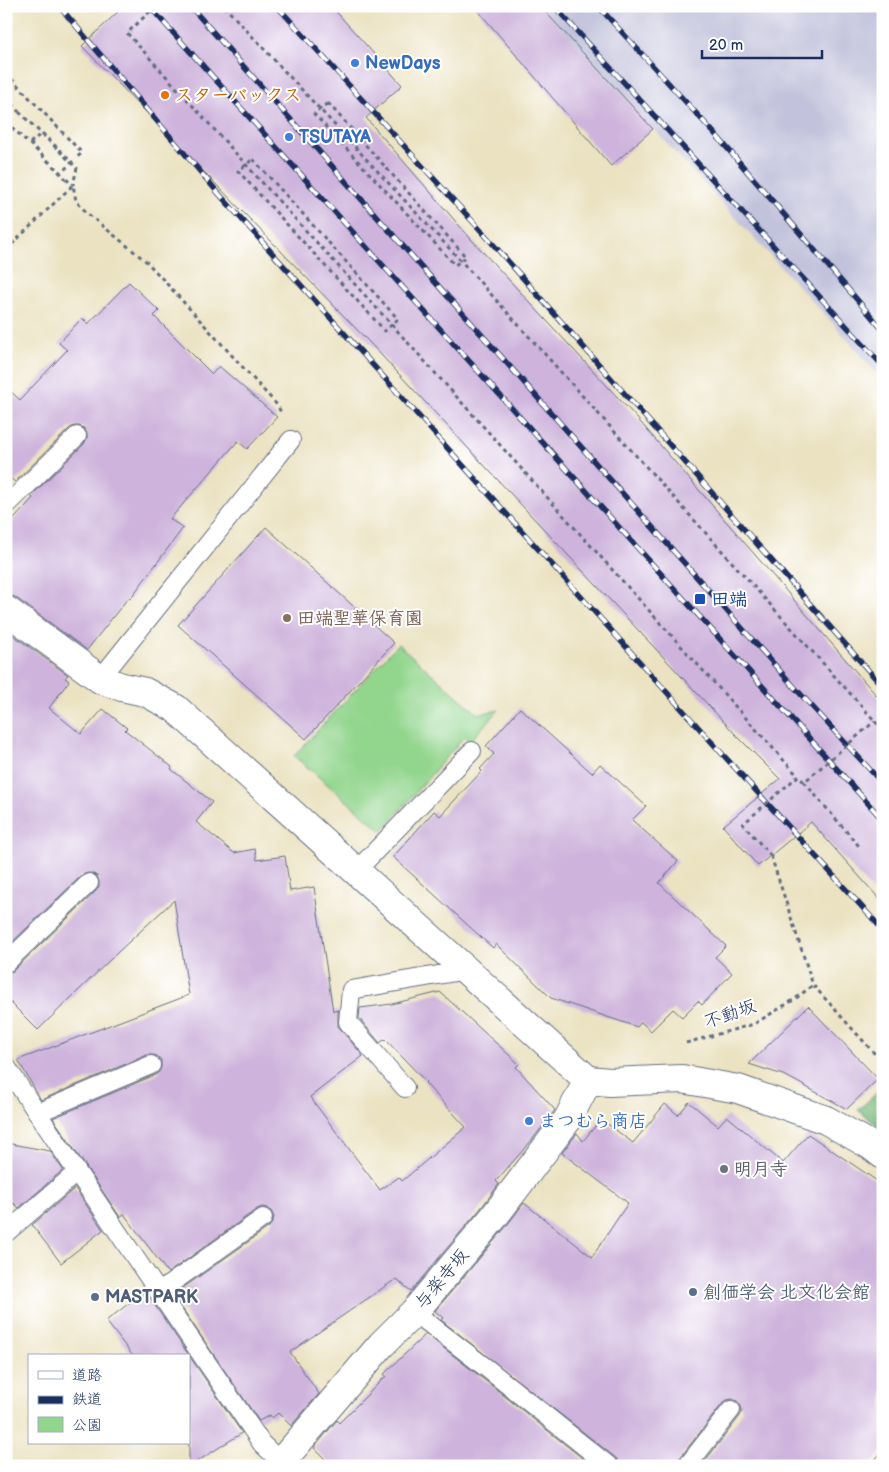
<svg xmlns="http://www.w3.org/2000/svg" width="889" height="1472" font-family="'Balsamiq Sans','Klee One',sans-serif">
	<rect width="100%" height="100%" fill="#fff"/>
	<filter id="ink" filterUnits="userSpaceOnUse"><feTurbulence type="fractalNoise" baseFrequency=".02" numOctaves="2"/><feDisplacementMap in="SourceGraphic" scale="10" xChannelSelector="R" yChannelSelector="G"/><feConvolveMatrix kernelMatrix="1 2 1 2 8 2 1 2 1" color-interpolation-filters="sRGB"/></filter>
	<filter id="wash" filterUnits="userSpaceOnUse"><feTurbulence type="fractalNoise" baseFrequency=".0096" numOctaves="4" result="noise"/><feDisplacementMap in="SourceGraphic" scale="20" xChannelSelector="R" yChannelSelector="G"/><feGaussianBlur stdDeviation="1.12" result="paint"/><feColorMatrix in="noise" values="0 0 0 0 0 0 0 0 0 0 0 0 0 0 0 0 0 1.4 0 .05"/><feComposite in="paint" operator="in"/></filter>
	<g filter="url(#wash)">
		<rect width="100%" height="100%" fill="#ebe2c1"/>
		<path fill="#c2c2dc" d="M540,6H883V381L848,340Z"/>
		<path fill="#92d58d" stroke="#568276" d="M398,644L478,714L499,710L470,741L464,737L382,831L294,756Z"/>
		<path fill="#75b678" stroke="#48726b" d="M883,1087V1130L858,1110Z"/>
		<g id="blocks">
			<path fill="#ceb4dc" d="M124,6H331L402,85L366,118L470,238L635,416L883,703V903L811,822L758,866L723,826L780,779L738,737L369,342L82,46Z
				M474,6H540L653,129L611,166Z
				M129,282L159,311L154,316L212,374L219,366L277,417L247,449L238,441L170,519L183,528L130,599L128,598L87,650L15,597L6,595V528L33,498L31,496L84,444L87,438V433L84,428L79,426H74L70,428L15,482L6,475V387L20,400L67,350L59,343L82,318L88,324Z
				M266,527L394,643L306,739L178,625Z
				M6,630L68,675L65,678L69,681L49,708L81,734L103,709L127,728L125,730L172,767L171,769L212,802L196,822L234,853L255,849L257,860L285,856L290,891L314,887L333,1011L338,1010V1026L363,1056L310,1097L380,1190L399,1177L402,1181L466,1127L425,1083L426,1082L385,1039L380,1043L359,1018L360,1008L392,1004L440,992L519,1064L516,1067L555,1110L532,1140L496,1181L499,1184L481,1208L411,1291L396,1279L290,1352L319,1394L291,1426L278,1413L272,1418L270,1415L259,1421L173,1295L269,1227L272,1223L274,1217L271,1211L267,1208L262,1207L257,1209L168,1273L124,1214L120,1217L53,1118L155,1075L159,1072L161,1067V1060L157,1056L153,1055H147L41,1100L18,1060L189,995L174,900L118,952L38,1030L6,998V973L13,971L96,891L99,886V881L97,876L92,873H87L82,875L6,948Z
				M520,708L592,773L600,764L646,806L632,820L678,861L659,883L726,946L715,957L732,973L702,1005L698,1001L682,1017L673,1009L651,1031L641,1022L637,1027L551,998L496,944L493,948L393,857L434,811L440,816L482,771L480,769L494,754L486,746Z
				M808,1006L878,1079L847,1109L786,1076L749,1064Z
				M689,1102L718,1126L727,1116L783,1163L808,1134L883,1185V1450L870,1466H701L740,1416L742,1411L741,1406L737,1401L732,1399L727,1400L723,1403L679,1459L677,1466H619V1462L616,1458L441,1320L443,1318L435,1311L505,1228L524,1203L592,1257L628,1203L562,1153L577,1133L583,1141L601,1119L633,1143L665,1104L678,1115Z
				M6,1143L50,1151L63,1170L19,1208L15,1204L6,1202Z
				M75,1188L103,1230L61,1263L32,1225Z
				M145,1291L242,1433L190,1466H189V1356H133L106,1321Z
				M426,1334L482,1378L592,1466H332L314,1448L337,1420L339,1423L386,1376L384,1374Z"/>
		</g>
	</g>
	<g filter="url(#ink)">
		<use href="#blocks" fill-opacity="0" stroke="#646e81" stroke-width="1"/>
		<g fill="none" stroke-linecap="round" stroke-linejoin="round">
			<defs>
				<path id="service" d="M6,506L77,436
					M100,679L291,440
					M356,871L472,751
					M6,963L89,883
					M6,1066C90,1193 177,1318 262,1444L281,1462
					M405,1088L348,1022L351,990L467,970
					M37,1113L151,1065
					M6,1233L76,1173
					M159,1292L263,1218
					M414,1312L489,1370L609,1466
					M687,1466L731,1410"/>
				<path id="minor" d="M6,610L100,679L122,687L145,692L175,708L588,1080L610,1082L682,1079L738,1089L826,1120L870,1145L883,1155
					M279,1466L281,1462L381,1345L414,1312L493,1218L568,1119L588,1080"/>
			</defs>
			<use href="#service" stroke="#646e81" stroke-width="20"/>
			<use href="#minor" stroke="#646e81" stroke-width="30"/>
			<path stroke="#646e81" stroke-width="3" stroke-dasharray="4 4" stroke-linecap="butt" d="M224,6L461,261L883,730
				M6,73L82,153L75,159
				M6,98L19,112
				M328,103L466,257L455,265L314,114Z
				M6,122L61,173L72,162L42,133L30,143
				M253,159L398,319L385,331L238,171Z
				M66,179L73,185
				M278,200L392,325L798,776
				M6,250L73,185L76,201L88,214L147,262L278,406L281,413
				M804,782L859,846
				M771,856L813,985L883,1063
				M686,1043L754,1024L795,999L813,985"/>
			<use href="#service" stroke="#fff" stroke-width="18"/>
			<use href="#minor" stroke="#fff" stroke-width="28"/>
			<defs>
				<path id="rail" d="M59,6L220,195L726,758L883,930
					M149,6L883,820
					M190,6L796,689L883,784
					M277,6L485,235L883,687
					M554,6L883,366
					M598,6L716,135L883,330"/>
			</defs>
			<use href="#rail" stroke="#1b2f5e" stroke-width="5.5"/>
			<use href="#rail" stroke="#fff" stroke-width="4" stroke-dasharray="11" stroke-linecap="butt"/>
			<path stroke="#646e81" stroke-width="3" stroke-dasharray="4 4" stroke-linecap="butt" d="M156,6L127,33L278,200
				M19,112L77,168L73,185
				M30,143L66,179
				M771,856L743,824L798,776L804,782L875,721"/>
		</g>
	</g>
	<g fill="#3f7fe0" stroke="#fff" stroke-width="2">
		<circle cx="355" cy="63" r="5"/>
		<circle cx="289" cy="137" r="5"/>
		<circle cx="529" cy="1121" r="5"/>
	</g>
	<circle fill="#e8710a" stroke="#fff" stroke-width="2" cx="165" cy="95" r="5"/>
	<rect fill="#1a4fb4" stroke="#fff" stroke-width="2" x="694" y="593" width="12" height="12" rx="2.5"/>
	<circle fill="#8d6e63" stroke="#fff" stroke-width="2" cx="287" cy="618" r="5"/>
	<circle fill="#6b7280" stroke="#fff" stroke-width="2" cx="724" cy="1169" r="5"/>
	<g fill="#5c6f8a" stroke="#fff" stroke-width="2">
		<circle cx="693" cy="1292" r="5"/>
		<circle cx="95" cy="1297" r="5"/>
	</g>
	<g text-anchor="middle" dominant-baseline="central" stroke-width="4" stroke-linejoin="round" paint-order="stroke">
		<g font-size="18" font-weight="bold" fill="#366cbe" stroke="#fff" text-anchor="start">
			<text x="365" y="63">NewDays</text>
			<text x="299" y="137">TSUTAYA</text>
			<text x="539" y="1121">まつむら商店</text>
		</g>
		<g font-size="18" font-weight="bold" fill="#c56008" stroke="#fff" text-anchor="start">
			<text x="175" y="95">スターバックス</text>
		</g>
		<g font-size="18" font-weight="bold" fill="#164399" stroke="#fff" text-anchor="start">
			<text x="711" y="599">田端</text>
		</g>
		<g font-size="18" font-weight="bold" fill="#785e54" stroke="#fff" text-anchor="start">
			<text x="297" y="618">田端聖華保育園</text>
		</g>
		<g font-size="18" fill="#1b2f5e" stroke="#fff">
			<text transform="translate(730 1014) rotate(-19)">不動坂</text>
			<text transform="translate(442 1279) rotate(-50)">与楽寺坂</text>
		</g>
		<g font-size="18" font-weight="bold" fill="#5b616d" stroke="#fff" text-anchor="start">
			<text x="734" y="1169">明月寺</text>
		</g>
		<g font-size="18" font-weight="bold" fill="#4e5e75" stroke="#fff" text-anchor="start">
			<text x="703" y="1292">創価学会 北文化会館</text>
			<text x="105" y="1297">MASTPARK</text>
		</g>
	</g>
	<rect width="889" height="1472" fill="none" stroke="#fff" stroke-width="25"/>
	<rect x="28" y="1354" width="162" height="90" fill="#ffffff" stroke="#a4acbf"/>
	<rect x="38" y="1371" width="25" height="8" fill="#ffffff" stroke="#a4acbf"/>
	<text x="72" y="1380" font-size="15" fill="#1b2f5e">道路</text>
	<rect x="38" y="1396" width="25" height="8" fill="#1b2f5e" stroke="#a4acbf"/>
	<text x="72" y="1404" font-size="15" fill="#1b2f5e">鉄道</text>
	<rect x="38" y="1417" width="25" height="15" fill="#92d58d" stroke="#a4acbf"/>
	<text x="72" y="1430" font-size="15" fill="#1b2f5e">公園</text>
	<path d="M702 50v8h120v-8" fill="none" stroke="#1b2f5e" stroke-width="2.5"/>
	<text x="709" y="50" font-size="15" fill="#1b2f5e" stroke="#ffffff" stroke-width="4" paint-order="stroke">20 m</text>
</svg>
